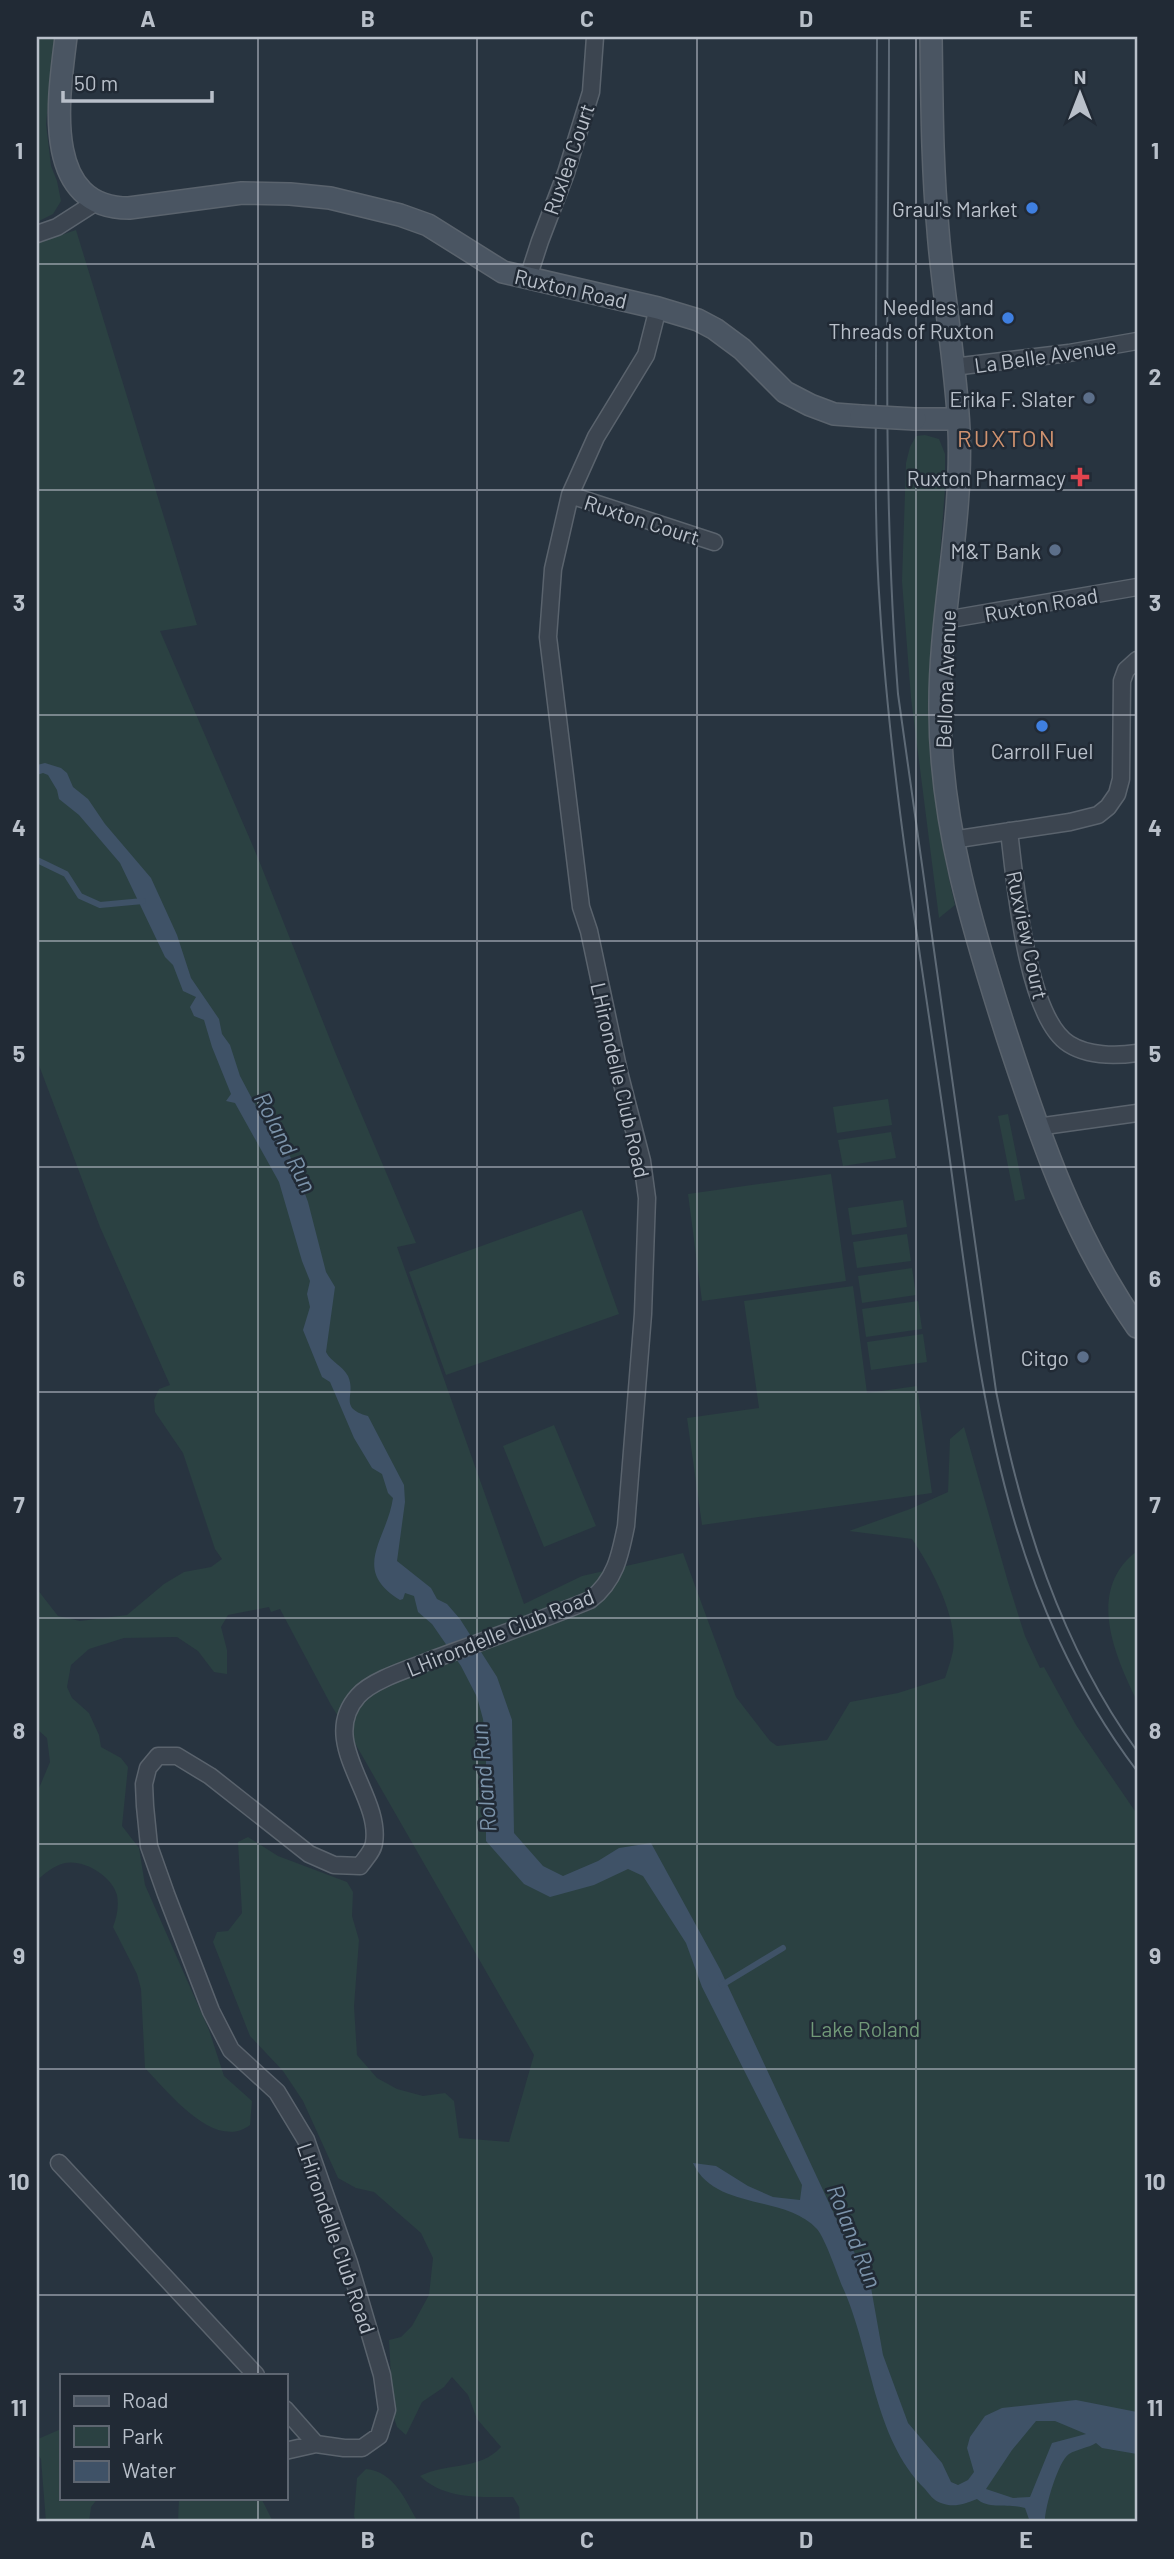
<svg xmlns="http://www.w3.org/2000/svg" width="1174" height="2559" font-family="Barlow,sans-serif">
	<rect width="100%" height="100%" fill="#283440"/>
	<path fill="#2b4142" d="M37,37H55L46,124L51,166L57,181L61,201L53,214L37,222Z
		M76,230L197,625L160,631L258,858L335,1052L416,1243L397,1247L524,1604L582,1576L683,1553L736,1697L770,1741L777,1746L827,1740L850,1702L898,1693L945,1678C948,1669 951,1660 953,1651C958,1617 931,1567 912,1539L849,1531L910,1509L948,1492L950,1439L964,1427L1008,1582L1025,1636L1040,1668L1044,1667L1076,1725L1137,1814V2522H520L519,2507L513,2497C481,2497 445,2500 420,2476C447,2462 479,2471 501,2447L477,2419L468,2395L452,2377L444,2387L422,2402L406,2435L397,2427L393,2415L389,2340L401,2337L412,2326L429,2295L433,2258L421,2233L374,2192L356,2188L338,2178L303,2101L283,2071L250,2036L213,1942L217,1932L228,1931L242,1913L238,1842L248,1837L278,1856L347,1882L353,1892L352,1916L359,1940L354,2006L357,2055L377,2078L397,2089L423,2096L445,2093L454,2101L459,2138L509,2142L534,2055L356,1745L331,1705L280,1609L271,1612L269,1607L228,1615L221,1627L227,1650V1674L214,1672L198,1651L177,1637L124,1638L89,1649L71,1665L67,1687L72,1698L89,1713L99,1735L101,1747L121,1758L128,1767L122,1826L139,1848L145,1885L209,2030L224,2076L252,2101L250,2125C215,2152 168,2092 145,2068L141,1989L137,1974L113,1927C117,1917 119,1906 117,1895C112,1876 84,1859 65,1863C53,1866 46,1873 37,1880V1793L50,1762L47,1738L37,1729V1589L58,1616L80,1621L127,1615L164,1584L184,1572L211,1567L222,1559L215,1549L183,1453L155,1412L154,1400L159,1389L170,1385L100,1227L37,1060V243Z
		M925,435L939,439L945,454V488L929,702C930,771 939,838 955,905L939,918L911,698L902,581L906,463L910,447L916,436Z
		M888,1099L892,1125L837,1133L833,1107Z
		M1008,1114L1025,1199L1015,1201L998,1116Z
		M891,1132L896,1158L843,1166L838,1140Z
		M831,1174L846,1281L702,1301L688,1194Z
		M903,1200L907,1227L852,1235L848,1208Z
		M582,1210L619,1314L446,1375L409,1272Z
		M907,1234L911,1261L857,1268L853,1242Z
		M912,1268L916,1295L862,1303L858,1276Z
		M853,1286L867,1393L917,1386L932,1493L702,1525L687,1418L759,1408L744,1301Z
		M918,1301L922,1329L866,1337L862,1309Z
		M923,1334L927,1362L871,1370L867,1342Z
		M554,1425L596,1526L544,1547L503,1446Z
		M1137,1551V1701C1114,1654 1086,1590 1137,1551Z
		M61,2429V2498H98L91,2507L89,2522H46L41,2459C36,2453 35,2446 38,2439Z
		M366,2469C395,2472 405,2500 418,2522H356L354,2516L357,2478Z
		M179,2498H261L273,2522H178Z"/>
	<path fill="#3f5267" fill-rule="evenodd" d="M45,763L61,768L67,773L73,787L88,799L105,824L151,878L177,935L191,978L219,1019L222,1034L230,1045L240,1076L269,1131L281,1139L294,1164L308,1202L326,1272L335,1287L326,1352C331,1362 342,1365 348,1376C357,1396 337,1407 368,1416L404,1485L405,1502L397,1561L431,1588L437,1599L447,1604L460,1619L497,1677L512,1720L514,1833L543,1866L563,1876L598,1861L619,1848L651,1843L720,1969L836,2218L870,2282L883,2355L908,2423L942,2463L951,2482L958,2485L968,2480L974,2472L967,2448L970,2437L985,2416L1002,2408L1076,2400L1137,2412V2454L1102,2448L1096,2443C1088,2448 1077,2449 1069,2454C1058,2461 1044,2510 1045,2522H1030L1025,2508C1010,2503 989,2510 977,2499C964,2504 954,2508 941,2503C934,2501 929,2494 925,2489C873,2438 872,2352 843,2288C837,2274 826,2240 817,2229C785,2194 715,2211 693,2163L716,2166L748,2186L773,2197L800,2200L802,2185L702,1987L686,1943L643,1876L628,1869L594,1885L550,1897L524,1884L486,1841V1743L483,1719L477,1697L461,1666L432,1624L418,1612L414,1596L405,1593L403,1599L400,1600C350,1569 387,1540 393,1498L388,1493L382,1474L372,1468L354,1438L330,1382L322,1377L303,1330L310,1307L307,1294L310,1281L302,1261L279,1182L235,1103L226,1101L231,1094L212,1047L204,1020L194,1016L190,1007L196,997L183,991L173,965L165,957L120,863L79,815L59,799L57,790L48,775L43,773L37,775V765ZM1036,2421H1055L1086,2434L1052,2443L1030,2497L1013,2498L986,2489L1012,2450Z"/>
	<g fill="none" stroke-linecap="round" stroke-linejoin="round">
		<path stroke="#3f5267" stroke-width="6" d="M37,860L66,874L80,896L100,905L143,901
			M722,1985L783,1948"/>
		<defs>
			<path id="street" d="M37,234L57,227L96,202
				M528,278L540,241L566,173L591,92L595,37
				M953,367L1069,353L1137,341
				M570,495L714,542
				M945,620L1137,587
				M1009,831C1015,880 1026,1017 1069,1044C1088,1056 1116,1056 1137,1053
				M952,840L1070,822L1098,815L1108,807L1117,794L1121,779L1122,681L1126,670L1137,660
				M1037,1127L1137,1113
				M59,2163L256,2375
				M285,2409L316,2444L344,2448H362L379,2436L387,2410L382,2375L349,2263L306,2140L277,2092L231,2050L211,2011L166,1894L149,1846L145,1806L144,1784L148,1768L158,1756H177L210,1776L309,1854L334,1865L360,1866C365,1859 373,1851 374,1843C382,1795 317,1742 358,1696C373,1679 412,1668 434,1659C486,1640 539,1621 590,1600C615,1581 620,1556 626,1526L643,1314L647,1198L642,1161L619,1072L589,931L581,907L548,637L553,569L570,495L596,437L646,355L658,308
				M285,2451L316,2444"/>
			<path id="secondary" d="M66,37C59,95 40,208 129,208L242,193L290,194L330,198L400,215L428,225L503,272L658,308L698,320L715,329L742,349L785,392L810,405L834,414L861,416
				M931,37C932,101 932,166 938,230C943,297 956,363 959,430C963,524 939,616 940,710C940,823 973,930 1007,1036C1041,1140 1074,1237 1137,1327
				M915,419H958"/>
		</defs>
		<use href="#street" stroke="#5a636d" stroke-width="19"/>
		<use href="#secondary" stroke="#5a636d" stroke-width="24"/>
		<use href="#street" stroke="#3c4550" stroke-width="16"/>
		<use href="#secondary" stroke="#4a5562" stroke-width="21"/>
		<path stroke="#5e6a76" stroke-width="2" d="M877,37C877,144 877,251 876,358C876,441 874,525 880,608C891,786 922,963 947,1139C979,1366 994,1581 1137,1771
			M889,37C889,256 881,475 898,694L996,1391C1021,1518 1060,1644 1137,1751"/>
		<defs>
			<path id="secondary-bridge" d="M861,416L915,419"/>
		</defs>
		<use href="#secondary-bridge" stroke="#5a636d" stroke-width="24" stroke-linecap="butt"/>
		<use href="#secondary-bridge" stroke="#4a5562" stroke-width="21"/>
	</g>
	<path fill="none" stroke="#b9c0ca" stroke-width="2" stroke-opacity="0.55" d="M258,37V2375M477,37V2522M697,37V2522M916,37V2522M37,264H1137M37,490H1137M37,715H1137M37,941H1137M37,1167H1137M37,1392H1137M37,1618H1137M37,1844H1137M37,2069H1137M37,2295H1137M258,2498V2522"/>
	<g fill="#3f7fe0" stroke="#212a35" stroke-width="2.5">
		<circle cx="1032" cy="208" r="7"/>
		<circle cx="1008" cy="318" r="7"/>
		<circle cx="1042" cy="726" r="7"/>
	</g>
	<g fill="#5c6f8a" stroke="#212a35" stroke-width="2.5">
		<circle cx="1089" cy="398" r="7"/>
		<circle cx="1055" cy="550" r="7"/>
		<circle cx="1083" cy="1357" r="7"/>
	</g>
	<path fill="#e0444e" stroke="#212a35" stroke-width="2.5" d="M1076.5 466.5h7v7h7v7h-7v7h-7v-7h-7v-7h7z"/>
	<g text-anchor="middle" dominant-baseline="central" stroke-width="5" stroke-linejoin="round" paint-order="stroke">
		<g font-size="21" fill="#b9c0ca" stroke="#212a35">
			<text transform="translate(568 159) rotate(-71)">Ruxlea Court</text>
			<text transform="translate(571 288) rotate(13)">Ruxton Road</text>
			<text transform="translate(1045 355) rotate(-8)">La Belle Avenue</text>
			<text transform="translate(642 519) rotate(18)">Ruxton Court</text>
			<text transform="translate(1041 604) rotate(-10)">Ruxton Road</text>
			<text transform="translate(945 679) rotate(-88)">Bellona Avenue</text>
			<text transform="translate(1028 935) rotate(78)">Ruxview Court</text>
			<text transform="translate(621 1080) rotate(77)">LHirondelle Club Road</text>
			<text transform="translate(500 1632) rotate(-22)">LHirondelle Club Road</text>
			<text transform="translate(337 2238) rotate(71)">LHirondelle Club Road</text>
		</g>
		<g font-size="21" fill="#b9c0ca" stroke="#212a35" text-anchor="end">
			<text x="1018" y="208">Graul's Market</text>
			<text x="994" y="306">Needles and<tspan x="994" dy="24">Threads of Ruxton</tspan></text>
			<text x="1075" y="398">Erika F. Slater</text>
			<text x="1066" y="477">Ruxton Pharmacy</text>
			<text x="1041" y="550">M&amp;T Bank</text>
			<text x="1042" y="750" text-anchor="middle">Carroll Fuel</text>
			<text x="1069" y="1357">Citgo</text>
		</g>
		<g font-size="21" fill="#719978" stroke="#212a35">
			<text x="865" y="2028">Lake Roland</text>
		</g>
		<g font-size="23" font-style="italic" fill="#7b93aa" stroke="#212a35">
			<text transform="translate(286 1142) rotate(63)">Roland Run</text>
			<text transform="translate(483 1778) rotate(-95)">Roland Run</text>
			<text transform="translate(855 2236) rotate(68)">Roland Run</text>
		</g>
		<g font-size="24" letter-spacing="2" fill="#cf926f" stroke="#212a35">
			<text x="1007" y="437">RUXTON</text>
		</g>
	</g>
	<rect width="1174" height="2559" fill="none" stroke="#212a35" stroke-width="77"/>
	<rect x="60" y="2374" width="228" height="126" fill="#212a35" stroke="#5e6671" stroke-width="2"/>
	<rect x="74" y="2396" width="35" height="10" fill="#4a5562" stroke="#5e6671" stroke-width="2"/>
	<text x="122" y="2408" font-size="21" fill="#b9c0ca">Road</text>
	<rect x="74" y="2426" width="35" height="21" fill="#2b4142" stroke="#5e6671" stroke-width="2"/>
	<text x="122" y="2444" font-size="21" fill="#b9c0ca">Park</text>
	<rect x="74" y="2461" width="35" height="21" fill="#3f5267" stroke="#5e6671" stroke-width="2"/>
	<text x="122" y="2478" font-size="21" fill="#b9c0ca">Water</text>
	<g transform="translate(1080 94)" stroke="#212a35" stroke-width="5" paint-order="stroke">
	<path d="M0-5L12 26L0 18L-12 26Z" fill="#b9c0ca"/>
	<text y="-10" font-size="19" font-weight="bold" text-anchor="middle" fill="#b9c0ca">N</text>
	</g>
	<path d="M63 91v10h149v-10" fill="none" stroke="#b9c0ca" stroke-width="3.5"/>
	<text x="74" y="91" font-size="21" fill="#b9c0ca" stroke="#212a35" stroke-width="5" paint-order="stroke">50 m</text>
	<rect x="38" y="38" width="1098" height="2482" fill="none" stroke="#b9c0ca" stroke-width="2.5"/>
	<g font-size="23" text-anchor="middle" font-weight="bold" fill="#b9c0ca">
		<text x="148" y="27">A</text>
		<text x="368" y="27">B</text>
		<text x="587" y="27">C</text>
		<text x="806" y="27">D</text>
		<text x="1026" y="27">E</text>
		<text x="19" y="159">1</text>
		<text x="1155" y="159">1</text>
		<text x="19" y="385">2</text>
		<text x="1155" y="385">2</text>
		<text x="19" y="611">3</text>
		<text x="1155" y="611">3</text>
		<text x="19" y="836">4</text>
		<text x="1155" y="836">4</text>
		<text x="19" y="1062">5</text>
		<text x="1155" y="1062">5</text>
		<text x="19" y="1287">6</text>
		<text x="1155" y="1287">6</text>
		<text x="19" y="1513">7</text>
		<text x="1155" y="1513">7</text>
		<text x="19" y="1739">8</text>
		<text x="1155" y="1739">8</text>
		<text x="19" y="1964">9</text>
		<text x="1155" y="1964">9</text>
		<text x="19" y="2190">10</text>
		<text x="1155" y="2190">10</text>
		<text x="19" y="2416">11</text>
		<text x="1155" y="2416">11</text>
		<text x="148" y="2548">A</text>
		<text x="368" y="2548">B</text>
		<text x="587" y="2548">C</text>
		<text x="806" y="2548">D</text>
		<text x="1026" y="2548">E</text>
	</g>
</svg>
